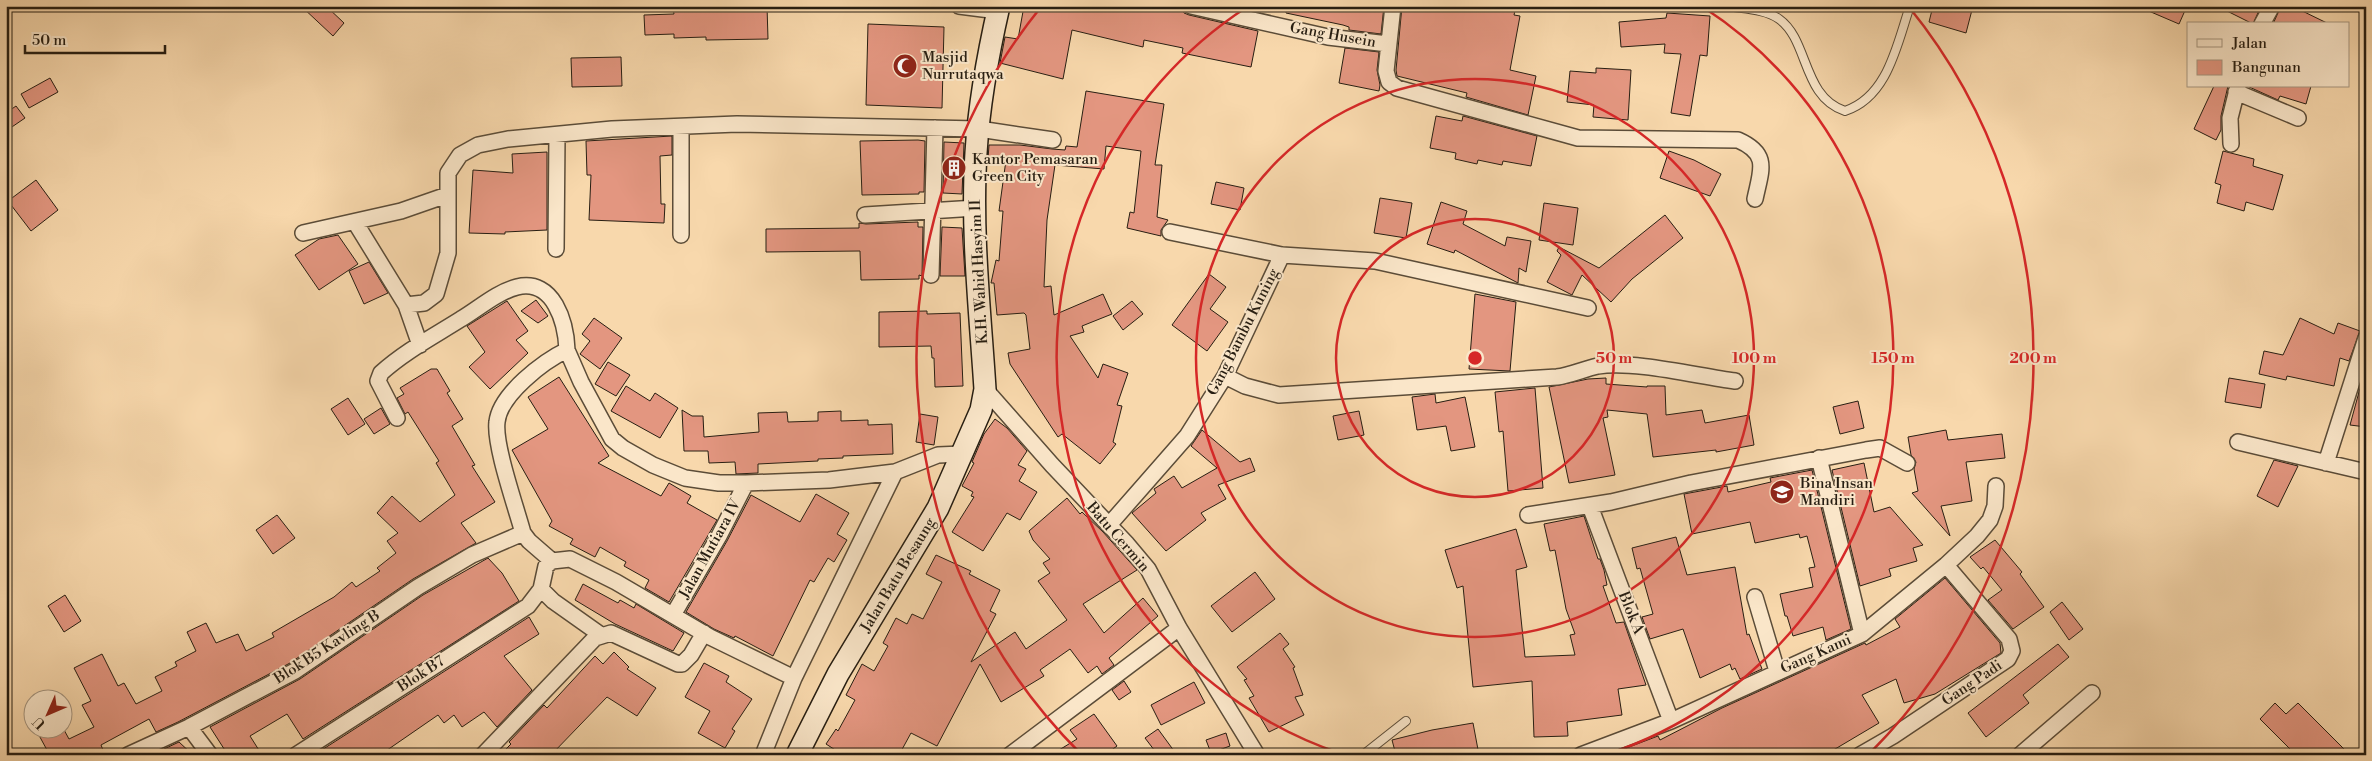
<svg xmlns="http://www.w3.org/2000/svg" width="2372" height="761" font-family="'Libre Bodoni',serif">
	<rect width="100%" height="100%" fill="#f8d8ac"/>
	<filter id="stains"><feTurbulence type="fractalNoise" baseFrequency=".004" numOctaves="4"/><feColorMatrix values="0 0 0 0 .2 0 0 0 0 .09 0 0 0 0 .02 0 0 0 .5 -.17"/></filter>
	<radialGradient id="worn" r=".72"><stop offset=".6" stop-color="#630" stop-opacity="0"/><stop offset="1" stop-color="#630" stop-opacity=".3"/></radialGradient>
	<path fill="#e39680" stroke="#271e12" d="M301,6H326L344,23L333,36Z
		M706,6H767L768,39L706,40V37L674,38V34L645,35L644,15L674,14L673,8Z
		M1024,6H1182L1184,13L1189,15L1258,31L1251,67L1182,53L1183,48L1144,40L1143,47L1072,30L1063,79L1000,63L1005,37L1018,39Z
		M1235,6H1263L1261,12Z
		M1286,6H1384L1381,34L1349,30V27L1343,25L1286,13Z
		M1402,6H1516L1514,15L1520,16L1510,70L1536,76L1528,115L1466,97L1467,93L1397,76L1396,70Z
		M1933,6H1973L1966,33L1929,22Z
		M2137,6H2187L2179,24Z
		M2217,6H2261L2253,24Z
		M2281,6H2292L2329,24H2273Z
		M1667,13L1710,16L1707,56L1700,55L1690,116L1671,113L1681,54L1664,53L1665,44L1621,47L1619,22L1666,18Z
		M868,24L944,27L942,108L866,105Z
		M1345,48L1379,52L1377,70L1380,85L1379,91L1339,83Z
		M621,57L622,86L572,87L571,58Z
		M1596,68L1631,70L1628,120L1593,117L1594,105L1567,102L1570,71L1596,73Z
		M50,78L58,92L29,108L21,94Z
		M2214,86H2228L2221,116V130L2216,140L2194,129Z
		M2247,86H2311L2306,104L2280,96L2278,100Z
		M1086,91L1164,104L1155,165H1162L1157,217L1168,220L1161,230V236L1127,228L1130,212L1134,213L1141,151L1106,146L1104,169L1055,165L1047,220L1044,287L1051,286L1054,315L1103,294L1112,314L1082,326L1084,332L1070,336L1098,378L1103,364L1128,373L1117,405L1122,406L1113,442L1116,444L1100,464L1062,434L1058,437L1010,364L1008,353L1030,349L1026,315L1024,313L997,315L994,283H991L996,260L999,261L1003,211H999L1006,160L988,159L989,145H1020L1052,149L1065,150L1066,146L1077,147Z
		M16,106L25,118L6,131V113Z
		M1436,116L1462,121L1463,116L1537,136L1531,166L1503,161L1502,165L1478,160L1477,164L1455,159L1456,153L1430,148Z
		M672,136V155L660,156L661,204H665L664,223L589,220L591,175H587L586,141Z
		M918,140L925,141L924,192H919V194L862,195L860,141Z
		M944,142L964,143L962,194L943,193Z
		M1669,151L1694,160L1721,174L1710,196L1660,178Z
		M2223,151L2254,159L2253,166L2283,175L2273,210L2246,202L2244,211L2217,203L2221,185L2215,183Z
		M547,152V230L505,232V234L469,233L473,170L513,173L512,154Z
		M36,180L58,210L31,231L8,201Z
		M1216,182L1244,188L1240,210L1211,204Z
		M1380,198L1412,203L1406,238L1374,233Z
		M1441,202L1467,211L1463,224L1505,246L1507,237L1531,241L1526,272L1519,268L1518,283L1455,250L1454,253L1427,244Z
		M1544,203L1578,208L1573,245L1539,240Z
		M1665,215L1683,238L1632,279L1611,302L1582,275L1572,295L1547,282L1561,255L1557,251L1559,247L1599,268Z
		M918,222V227H923L922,276L919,275V279L861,280L860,251L766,252V229L859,228V223L866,224Z
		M942,227L962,228L965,276H940Z
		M338,235L358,264L319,290L295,255L319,239Z
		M369,262L388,293L364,304L349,271Z
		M1209,274L1226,287L1210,309L1228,322L1207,351L1172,325Z
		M1475,294L1516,302L1510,371L1469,369Z
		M536,300L548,316L538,323L521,311Z
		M507,301L528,331L516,340L528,353L490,389L469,367L485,352L467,326Z
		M1132,301L1143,314L1123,330L1113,316Z
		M927,311V314L960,313L963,386L935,387L934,358H932L931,346L879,347V312Z
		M594,318L622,338L600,369L580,354L590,341L582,334Z
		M2300,318L2334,334L2338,323L2360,331L2349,361L2340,358L2334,386L2287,376L2286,380L2259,374L2264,351L2283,355Z
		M608,362L630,375L616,396L595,384Z
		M431,369H437L450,391L447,393L463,419L452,426L475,465L472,466L495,502L461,523L476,543L413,579L290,663L178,722L156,732L149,719L101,745L105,755H39L47,750L35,728H63L69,739L94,727L82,705L91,701L74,668L102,654L118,686L124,683L136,704L162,691L155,677L177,666L175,662L196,651L187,632L206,623L216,643L238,634L246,651L274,637L272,633L334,597L352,582L356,587L380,571L377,568L396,553L387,541L398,533L377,513L392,496L420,522L455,495L436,463L439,461L408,412L405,414L397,398L404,394L400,388Z
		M559,377L609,456L598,463L661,496L669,483L691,496L687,503L717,520L669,602L645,588L649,580L624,566L626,562L600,547L595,557L570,544L573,539L549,526L552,521L512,450L548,429L528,397Z
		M1606,378V384L1647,387V386H1665L1666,415L1702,410L1705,423L1749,415L1754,445L1716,452V450L1653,457L1647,414L1607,410L1608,417L1603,418L1615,475L1569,483L1549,387L1588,379Z
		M2229,378L2265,384L2261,408L2225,402Z
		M2362,381L2366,382V427L2350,425Z
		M626,386L650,401L655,393L678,408L660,438L611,411Z
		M1535,388L1543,488L1508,491L1503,431L1499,432L1495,392Z
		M1435,394L1436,403L1465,397L1475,447L1451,451L1446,426L1417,430L1412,397Z
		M348,398L365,424L348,435L331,409Z
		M1858,401L1864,428L1840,434L1833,407Z
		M381,408L390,424L374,434L364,419Z
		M682,410L692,416H703L704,437L759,432L758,413L787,412L788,422L818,421V412L841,411V421L868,420V425L892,424L893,454L843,456V458L818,459V461L758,464V473L736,474L735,462L709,463L708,451H684Z
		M1359,411L1364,435L1338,440L1333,416Z
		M920,414L938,417L934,445L916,442Z
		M995,419L1007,428L1027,451L1018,465L1026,469L1019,481L1037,492L1020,520L1007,513L983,551L952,532L974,497L971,496L973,492L962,486L974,463L972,462L984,434Z
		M1202,430L1240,462L1250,458L1255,471L1218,485L1226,499L1201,513L1206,520L1166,551L1132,513L1156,493L1154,489L1174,476L1182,488L1217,468L1191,446Z
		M1946,430L1948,440L2002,434L2005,458L1966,462L1972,501L1941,506L1950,536L1912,493L1918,491L1914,469L1916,462L1911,455L1908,437Z
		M2274,460L2298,466L2278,507L2257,496Z
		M1864,463L1874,512L1890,507L1923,545L1913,548L1917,561L1889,569L1891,576L1860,586L1832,470Z
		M1812,470L1851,629L1826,640L1823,627L1793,636L1787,616H1785L1780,594L1813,587L1809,568L1815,567L1807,536L1800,538L1799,534L1755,543L1750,522L1692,534L1684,494L1727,486L1728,492L1771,482L1770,478Z
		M816,494L849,513L837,534L847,540L834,562L828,558L814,582L810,580L773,656L735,636L734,638L714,629L686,612L727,541L751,495L800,522Z
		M1067,498L1080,514L1082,512L1103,532L1137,570L1083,604L1104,633L1143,598L1158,616L1109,658L1114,665L1102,674L1097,666L1088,673L1070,649L1040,670L1044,676L1001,702L980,664L937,746L911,733L899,755H843L826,744L836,729L838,731L855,700L846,695L862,664L874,671L888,646L883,643L896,618L907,624L912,614L923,619L942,582L926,574L936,555L971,571L969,574L1000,590L990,611L996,614L971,662L1015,632L1026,649L1067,620L1038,581L1050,573L1043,563L1050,559L1033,540L1029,531Z
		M277,515L295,538L273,554L256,530Z
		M1584,516L1598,559H1600L1604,570L1607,585L1603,586L1616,623L1624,622L1646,685L1618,689L1622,715L1567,722L1568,736L1534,737L1532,681L1473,687L1463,586L1457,588L1445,550L1516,529L1527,567L1516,570L1525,657L1575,655L1570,635L1575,634L1566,609L1555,550L1550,551L1544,524Z
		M1676,537L1687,575L1735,567L1747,635L1749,634L1762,669L1740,679L1735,668L1732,670L1730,664L1700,678L1683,629L1650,639L1642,617L1653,614L1640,568L1637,569L1632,548Z
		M1995,540L2022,572L2020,574L2044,607L2013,629L1988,600L2002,590L1983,567L1981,569L1970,557Z
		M488,558L502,573L519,601L303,739L287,714L250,736L262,755H228L210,727L300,679L423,595Z
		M1255,572L1275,599L1232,632L1211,606Z
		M1945,578L2000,643L2001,653L1935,694L1904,703L1896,679L1862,695L1879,723L1825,755H1608L1658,736L1660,740L1722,708L1865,643L1866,645L1900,627L1895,619Z
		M583,584L618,603L620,600L634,608L636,604L684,633L673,651L615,624L575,600Z
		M65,595L81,621L64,632L48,606Z
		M2062,602L2083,629L2069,640L2050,612Z
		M529,617L539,634L504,656L532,690L497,727L484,712L462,727L454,715L444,723L438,715L380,755H314Z
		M1280,633L1289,644L1283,649L1295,667L1293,668L1303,695L1295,697L1304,715L1269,732L1249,698L1254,696L1244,680L1247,679L1237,667Z
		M2058,644L2069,657L2023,695L2029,703L1986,737L1968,713Z
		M614,652L629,667L627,669L656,688L637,716L607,697L551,755H500L511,744L509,742L544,705L547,708L595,656L603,664Z
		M704,663L729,676L726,682L752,699L732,729L735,731L725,748L698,733L710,711L685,697Z
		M1124,681L1131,692L1119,700L1112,690Z
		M1194,682L1205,703L1161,725L1151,705Z
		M2275,703L2286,714L2298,703L2350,755H2296L2260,719Z
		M1094,714L1117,746L1105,755H1051L1077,739L1070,730Z
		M1473,723L1479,755H1442L1441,750L1420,755H1396L1392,740L1432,730Z
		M1158,729L1177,755H1158L1145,738Z
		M1226,733L1230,746L1211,753L1206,740Z
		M179,742L193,755H167L164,749Z"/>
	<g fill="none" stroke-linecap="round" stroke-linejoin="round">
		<defs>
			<path id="lane" d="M1727,6C1744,9 1765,9 1779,19C1809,40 1802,97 1845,111C1888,97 1897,44 1910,6
				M1363,755L1406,721"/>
			<path id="street" d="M959,6L998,11
				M1191,6L1328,37L1388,44
				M1393,6L1386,71L1389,82L1397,88L1578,138L1738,140C1770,154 1761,170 1755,199
				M2262,24L2272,6
				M2236,92L2298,118
				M681,127V235
				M2231,144L2230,118L2238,86
				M865,215L976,208
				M355,222L406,305L420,345
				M1170,232L1282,255L1375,261L1588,308
				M303,233L401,211L447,195
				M556,249L557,135
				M931,275L935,128
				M406,305L424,303L436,294L448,253V173L460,155L478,145L508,139L612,129L737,124L979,129L1053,140
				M1225,376L1245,386L1279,395L1557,377C1571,375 1584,369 1598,366C1633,360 1697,376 1735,381
				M985,389L1052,465L1127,544L1148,569L1179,628L1257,755
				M397,418L378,381L381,373C404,352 434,336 461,319C478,309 497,292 517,287C554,278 566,323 567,350
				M2238,442L2366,472
				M1819,458L1862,634
				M2326,463L2366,338
				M1590,506L1671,721
				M1528,515L1611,502L1691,483L1866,450L1880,448L1907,463
				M1109,525L1187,436L1225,376L1282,255
				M552,561L529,541L523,533C516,507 494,445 497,422C500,394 544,361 567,350L581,382L612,439L623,448L653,465L685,478L719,483H746L829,480L895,472
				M541,589L553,601L601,635
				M1755,597L1777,671
				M673,615L719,536L746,483
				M189,727L210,755
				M128,755L189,727L295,671L418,587L472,555L523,533
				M296,755L528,606L541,589L546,566L552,561L570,559L616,582L710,637L794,678
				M483,755L595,638L611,633L678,664H682L691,655L704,633
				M763,755L794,678L895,472L938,455L962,454
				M1010,755L1179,628
				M1581,755L1671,721L1862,634L1946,565L1977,536L1990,520L1995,506L1996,486
				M1860,755L1893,736L2008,659L2012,651L2009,639L1946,565
				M2020,755L2092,693"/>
			<path id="secondary" d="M797,755L838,674L938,508L981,410L985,389C980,311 971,231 976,153C979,104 988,54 999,6"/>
		</defs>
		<use href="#lane" stroke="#5b4c38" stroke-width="10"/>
		<use href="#street" stroke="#5b4c38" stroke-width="18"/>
		<use href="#secondary" stroke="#271e12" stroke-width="24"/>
		<use href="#lane" stroke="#fae6c9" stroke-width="8"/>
		<use href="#street" stroke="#fae6c9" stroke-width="15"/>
		<use href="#secondary" stroke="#fae6c9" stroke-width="21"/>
	</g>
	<g fill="none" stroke="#d62828" stroke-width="2.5">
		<circle cx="1475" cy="358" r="139"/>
		<circle cx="1475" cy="358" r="279"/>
		<path d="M1342 754A418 418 0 0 1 1247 7M1703 7A418 418 0 0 1 1608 754"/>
		<path d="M1080 753A558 558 0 0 1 1041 7M1909 7A558 558 0 0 1 1870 753"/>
	</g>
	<defs>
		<symbol id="mosque-disc" viewBox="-11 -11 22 22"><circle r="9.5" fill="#8f2418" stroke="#fae6c9"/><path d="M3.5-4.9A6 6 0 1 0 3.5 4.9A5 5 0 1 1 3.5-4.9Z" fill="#fff"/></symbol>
		<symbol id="building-disc" viewBox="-11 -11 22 22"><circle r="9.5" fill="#8f2418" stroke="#fae6c9"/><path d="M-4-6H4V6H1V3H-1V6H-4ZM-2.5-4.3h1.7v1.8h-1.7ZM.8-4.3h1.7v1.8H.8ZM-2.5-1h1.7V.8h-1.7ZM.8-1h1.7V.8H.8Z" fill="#fff"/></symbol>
		<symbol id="school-disc" viewBox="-11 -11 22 22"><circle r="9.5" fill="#8f2418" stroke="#fae6c9"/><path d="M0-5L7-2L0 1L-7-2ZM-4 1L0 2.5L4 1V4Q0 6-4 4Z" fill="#fff"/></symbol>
	</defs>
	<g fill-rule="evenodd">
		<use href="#mosque-disc" x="891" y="52" width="28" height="28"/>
		<use href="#building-disc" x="940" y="154" width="28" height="28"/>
		<use href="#school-disc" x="1768" y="478" width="28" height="28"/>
	</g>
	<g text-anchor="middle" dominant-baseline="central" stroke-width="4" stroke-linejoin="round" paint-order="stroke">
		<g font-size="15" fill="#271e12" stroke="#fae6c9">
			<text transform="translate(1333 35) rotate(10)">Gang Husein</text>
			<text transform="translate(979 272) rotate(-93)">K.H. Wahid Hasyim II</text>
			<text transform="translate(1243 332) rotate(-63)">Gang Bambu Kuning</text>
			<text transform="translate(1118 537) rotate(49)">Batu Cermin</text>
			<text transform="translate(710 549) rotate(-61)">Jalan Mutiara IV</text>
			<text transform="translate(898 575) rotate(-59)">Jalan Batu Besaung</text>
			<text transform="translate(1631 613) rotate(68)">Blok A</text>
			<text transform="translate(327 647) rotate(-33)">Blok B5 Kavling B</text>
			<text transform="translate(1816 654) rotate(-24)">Gang Kami</text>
			<text transform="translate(421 674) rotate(-33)">Blok B7</text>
			<text transform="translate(1972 683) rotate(-34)">Gang Padi</text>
		</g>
		<g font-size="15" fill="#271e12" stroke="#fae6c9" text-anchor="start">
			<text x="922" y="57">Masjid<tspan x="922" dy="17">Nurrutaqwa</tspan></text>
			<text x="972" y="159">Kantor Pemasaran<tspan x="972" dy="17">Green City</tspan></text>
			<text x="1800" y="483">Bina Insan<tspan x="1800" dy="17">Mandiri</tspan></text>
		</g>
	</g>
	<circle cx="1475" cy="358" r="8" fill="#d62828" stroke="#fae6c9" stroke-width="2.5"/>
	<g font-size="15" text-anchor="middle" font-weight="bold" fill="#d62828" stroke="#fae6c9" stroke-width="4" stroke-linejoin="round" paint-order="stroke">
		<text x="1614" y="363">50 m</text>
		<text x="1754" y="363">100 m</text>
		<text x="1893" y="363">150 m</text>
		<text x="2033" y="363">200 m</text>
	</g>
	<rect width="2372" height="761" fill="none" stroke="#f8d8ac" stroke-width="25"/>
	<rect x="8" y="8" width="2357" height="746" fill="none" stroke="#271e12" stroke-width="2.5"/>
	<rect x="12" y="12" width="2347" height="736" fill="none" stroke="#271e12"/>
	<rect x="2187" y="22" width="162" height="65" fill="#fae6c9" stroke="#a69680"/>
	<rect x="2197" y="39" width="25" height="8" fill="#fae6c9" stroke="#a69680"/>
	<text x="2232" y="48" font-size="15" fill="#271e12">Jalan</text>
	<rect x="2197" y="60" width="25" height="15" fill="#e39680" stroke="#a69680"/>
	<text x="2232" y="72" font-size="15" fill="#271e12">Bangunan</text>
	<g transform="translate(48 714) rotate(225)"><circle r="24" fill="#fae6c9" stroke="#a69680"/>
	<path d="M0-4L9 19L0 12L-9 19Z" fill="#8f2418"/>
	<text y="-8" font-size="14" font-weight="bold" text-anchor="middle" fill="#271e12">U</text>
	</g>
	<path d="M25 45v8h140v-8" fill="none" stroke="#271e12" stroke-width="2.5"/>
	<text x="32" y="45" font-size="15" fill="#271e12" stroke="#fae6c9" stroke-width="4" paint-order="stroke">50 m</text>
	<rect width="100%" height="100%" filter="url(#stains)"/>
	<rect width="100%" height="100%" fill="url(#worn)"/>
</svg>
